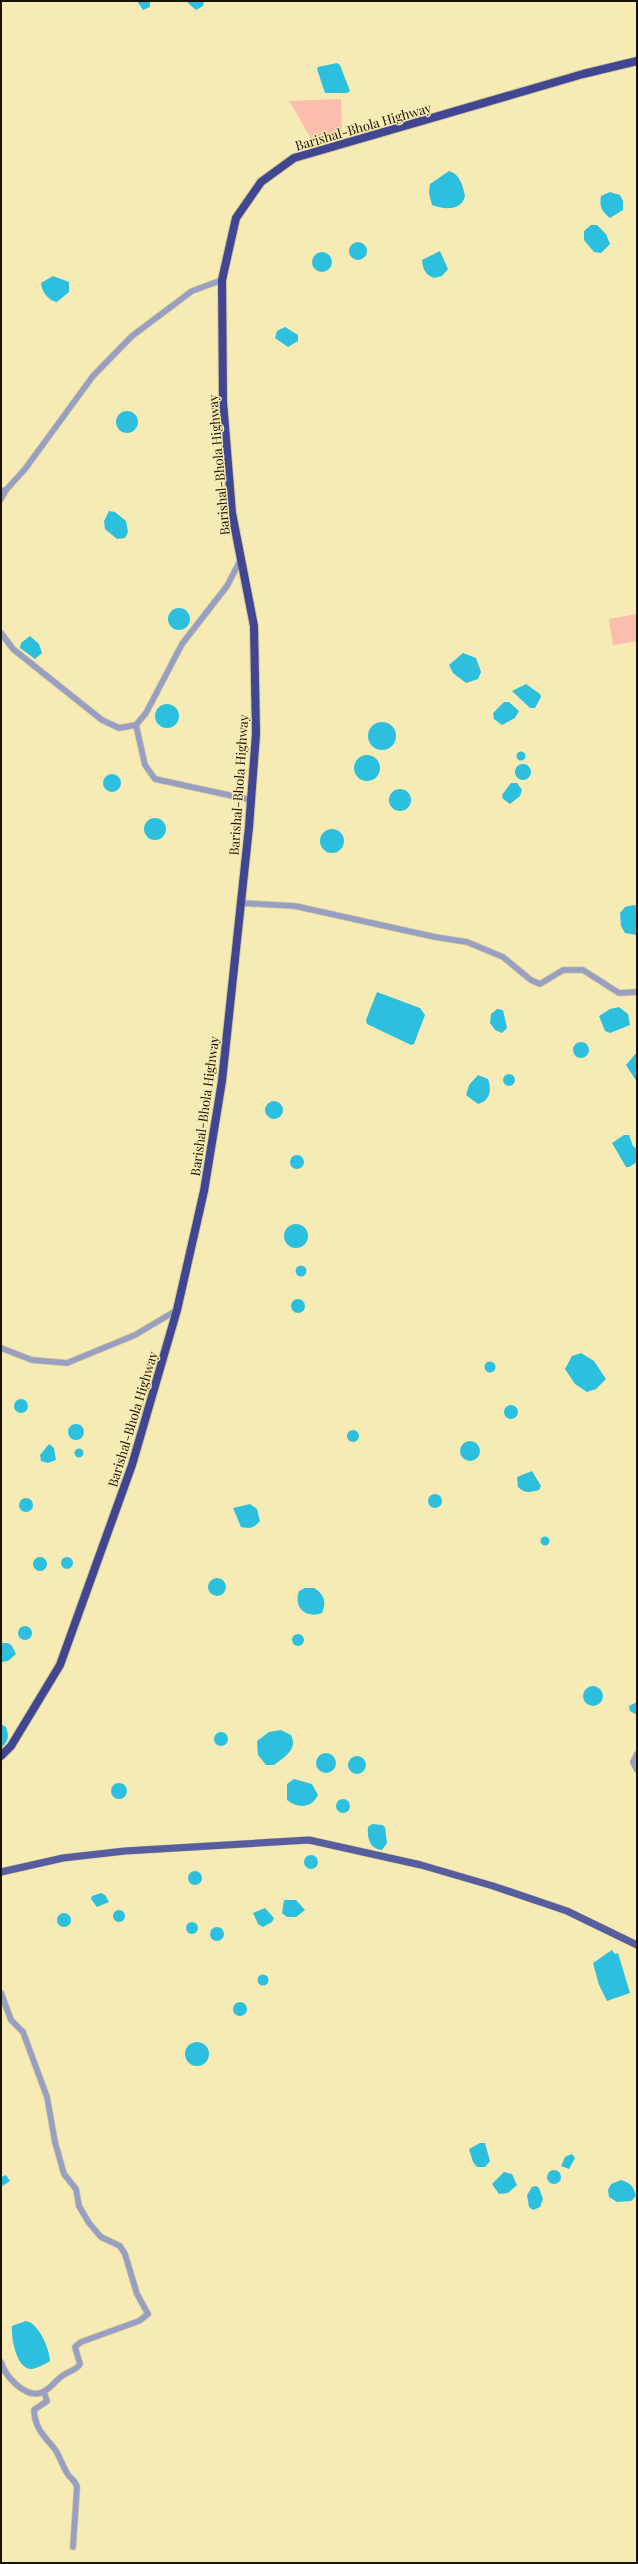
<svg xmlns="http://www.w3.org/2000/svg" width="638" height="2564" font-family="'Playfair Display',serif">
	<rect width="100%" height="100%" fill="#f7ebb5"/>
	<path fill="#fcbeac" d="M341,99L342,132L312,140L289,101Z
		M636,614L637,641L613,645L609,619Z"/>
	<path fill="#2dbfde" d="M137,1H150V7L143,10Z
		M188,1H204L203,6L196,10L188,3Z
		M337,63L340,65L350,91L347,93H325L317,69L318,67Z
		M449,171C460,174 463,186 465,196C461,212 443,209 432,205L429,193L430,184Z
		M610,192L620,195L623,201V210L610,218C602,212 599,206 601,196Z
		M591,225H597L606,234L610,244L601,253L594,252L584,240V231Z
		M349 251a9 9 0 1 1 18 0a9 9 0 1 1-18 0Z
		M440,251L448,269L442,276L434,278C425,274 423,270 422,260Z
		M312 262a10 10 0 1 1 20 0a10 10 0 1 1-20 0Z
		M53,276L69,282V292L57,302C49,301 41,291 41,283Z
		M285,327L298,335V341L288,347L275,338L277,331Z
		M116 422a11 11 0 1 1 22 0a11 11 0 1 1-22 0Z
		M109,511L115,512L126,521L128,532L125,538L117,539L105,529L104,521Z
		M168 619a11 11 0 1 1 22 0a11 11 0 1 1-22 0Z
		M30,636L39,644L42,653L35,659L20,648L21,643Z
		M463,653L476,658L481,672L478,679L466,683L453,673L449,665Z
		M526,684L540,694L541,697L535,708H530L512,691Z
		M504,702H509L519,711L515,718L502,725L494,719L493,713Z
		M155 716a12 12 0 1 1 24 0a12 12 0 1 1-24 0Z
		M368 736a14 14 0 1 1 28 0a14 14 0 1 1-28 0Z
		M516.5 756a4.5 4.5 0 1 1 9 0a4.5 4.5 0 1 1-9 0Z
		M354 768a13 13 0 1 1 26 0a13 13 0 1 1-26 0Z
		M515 772a8 8 0 1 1 16 0a8 8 0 1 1-16 0Z
		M103 783a9 9 0 1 1 18 0a9 9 0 1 1-18 0Z
		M511,783H517L522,790L520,796L510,804L503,799L502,795Z
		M389 800a11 11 0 1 1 22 0a11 11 0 1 1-22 0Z
		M144 829a11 11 0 1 1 22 0a11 11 0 1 1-22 0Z
		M320 841a12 12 0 1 1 24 0a12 12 0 1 1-24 0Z
		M633,905L637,906V935L625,933L621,926L620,913L625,907Z
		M377,992L420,1008L425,1015L414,1044L411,1045L367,1024L366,1020Z
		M619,1007L628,1014L630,1025L610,1033L605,1031L599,1016L610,1009Z
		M497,1009L503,1010L507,1028L502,1033L495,1030L490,1023L491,1014Z
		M573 1050a8 8 0 1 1 16 0a8 8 0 1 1-16 0Z
		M637,1052V1082L626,1065Z
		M503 1080a6 6 0 1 1 12 0a6 6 0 1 1-12 0Z
		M478,1075L488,1079C492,1090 490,1101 478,1104L466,1095L469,1085Z
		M265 1110a9 9 0 1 1 18 0a9 9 0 1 1-18 0Z
		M624,1135H629L633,1146L637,1149V1162L629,1167H626L612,1143Z
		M290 1162a7 7 0 1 1 14 0a7 7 0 1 1-14 0Z
		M284 1236a12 12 0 1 1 24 0a12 12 0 1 1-24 0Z
		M295.5 1271a5.5 5.5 0 1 1 11 0a5.5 5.5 0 1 1-11 0Z
		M291 1306a7 7 0 1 1 14 0a7 7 0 1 1-14 0Z
		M581,1353L594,1361L606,1379L596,1389L587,1392L575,1384L565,1369L572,1356Z
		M484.5 1367a5.5 5.5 0 1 1 11 0a5.5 5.5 0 1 1-11 0Z
		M14 1406a7 7 0 1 1 14 0a7 7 0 1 1-14 0Z
		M504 1412a7 7 0 1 1 14 0a7 7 0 1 1-14 0Z
		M68 1432a8 8 0 1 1 16 0a8 8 0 1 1-16 0Z
		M347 1436a6 6 0 1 1 12 0a6 6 0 1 1-12 0Z
		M460 1451a10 10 0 1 1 20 0a10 10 0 1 1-20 0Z
		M49,1444L54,1448L56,1460L48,1463L41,1461L40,1455Z
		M74.5 1453a4.5 4.5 0 1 1 9 0a4.5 4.5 0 1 1-9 0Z
		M532,1471L541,1486L539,1490C530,1492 525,1494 518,1487L517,1477Z
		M428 1501a7 7 0 1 1 14 0a7 7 0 1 1-14 0Z
		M19 1505a7 7 0 1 1 14 0a7 7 0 1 1-14 0Z
		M250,1504L257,1509L260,1521C254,1528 250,1529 241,1527L233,1508Z
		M540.5 1541a4.5 4.5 0 1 1 9 0a4.5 4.5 0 1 1-9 0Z
		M61 1563a6 6 0 1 1 12 0a6 6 0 1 1-12 0Z
		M33 1564a7 7 0 1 1 14 0a7 7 0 1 1-14 0Z
		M208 1587a9 9 0 1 1 18 0a9 9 0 1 1-18 0Z
		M305,1588H314C324,1594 327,1602 322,1613C306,1619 293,1608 299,1591Z
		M18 1633a7 7 0 1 1 14 0a7 7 0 1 1-14 0Z
		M292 1640a6 6 0 1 1 12 0a6 6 0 1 1-12 0Z
		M1,1643H8L12,1646L16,1654L8,1661L1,1662Z
		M583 1696a10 10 0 1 1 20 0a10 10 0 1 1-20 0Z
		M637,1702V1715L630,1711L629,1706Z
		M1,1724L6,1727C9,1736 9,1741 1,1748Z
		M281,1730L291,1735C298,1750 285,1756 274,1765H266L258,1755L257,1741L269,1732Z
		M214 1739a7 7 0 1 1 14 0a7 7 0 1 1-14 0Z
		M316 1763a10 10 0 1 1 20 0a10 10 0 1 1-20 0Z
		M348 1765a9 9 0 1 1 18 0a9 9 0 1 1-18 0Z
		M294,1779L312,1784L318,1795C312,1808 298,1809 287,1800V1784Z
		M111 1791a8 8 0 1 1 16 0a8 8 0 1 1-16 0Z
		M336 1806a7 7 0 1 1 14 0a7 7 0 1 1-14 0Z
		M372,1824L382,1825L385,1827L387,1843L382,1850C370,1849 367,1839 368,1827Z
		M304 1862a7 7 0 1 1 14 0a7 7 0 1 1-14 0Z
		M188 1878a7 7 0 1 1 14 0a7 7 0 1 1-14 0Z
		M101,1893L105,1895L109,1902L97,1907L91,1899L92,1896Z
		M284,1900H296L305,1910L296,1917H287L282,1913Z
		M265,1908L274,1918L272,1922L263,1927L258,1924L253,1913Z
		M113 1916a6 6 0 1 1 12 0a6 6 0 1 1-12 0Z
		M57 1920a7 7 0 1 1 14 0a7 7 0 1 1-14 0Z
		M186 1928a6 6 0 1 1 12 0a6 6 0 1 1-12 0Z
		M210 1934a7 7 0 1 1 14 0a7 7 0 1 1-14 0Z
		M612,1950L615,1954L618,1953L630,1993L607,2001L599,1985L593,1963Z
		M257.5 1980a5.5 5.5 0 1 1 11 0a5.5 5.5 0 1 1-11 0Z
		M233 2009a7 7 0 1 1 14 0a7 7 0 1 1-14 0Z
		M185 2054a12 12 0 1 1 24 0a12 12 0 1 1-24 0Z
		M480,2143H485L490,2161L485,2167H477L473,2162L469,2149Z
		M572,2154L575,2158L569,2169L561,2166L565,2157Z
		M547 2177a7 7 0 1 1 14 0a7 7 0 1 1-14 0Z
		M504,2172L512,2174L517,2185L508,2193L499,2194L492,2184Z
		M6,2175L10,2181L1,2187V2177Z
		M621,2180C631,2183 634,2187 636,2196L631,2201L617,2202L609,2197L608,2190L611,2184Z
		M536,2186L539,2188L543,2199L540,2207L533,2210L529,2207L527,2195L532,2187Z
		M26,2321C39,2323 50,2350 50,2361C45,2364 38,2368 32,2369C16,2370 11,2337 12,2326Z"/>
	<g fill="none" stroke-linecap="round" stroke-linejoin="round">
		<defs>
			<path id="minor" d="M1,491L6,490L25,469L93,376L132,336L192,291L222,280
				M1,499L6,490
				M1,633L13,649L102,720L119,728L136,725L146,713L182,644L227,586L241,559
				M136,725L145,765L155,779L251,800
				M240,903L295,906L435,937L467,942L503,957L531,980L540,984L563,970H583L619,993L637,992
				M1,1348L32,1360L67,1363L135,1335L177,1310
				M637,1754L633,1762L637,1770
				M1,1993L11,2020L23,2032L47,2097L55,2142L64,2174L76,2189L79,2206L89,2223L101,2237L120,2246L125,2254L137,2294L148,2314L139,2321L81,2342L75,2347L80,2364C76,2371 68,2371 62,2376C55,2381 51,2388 43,2392C26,2400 5,2376 1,2362
				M44,2392L47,2401L34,2410C35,2428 43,2435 54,2448C59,2454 62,2465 67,2473C70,2479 75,2479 77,2487L73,2547"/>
			<path id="major" d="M1,1872L63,1858L125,1851L309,1840L421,1865L493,1886L567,1911L637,1945"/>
			<path id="highway" d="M1,1756L11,1746L60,1665L132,1465L177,1310L204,1191L222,1081L249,827L256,734L254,626L232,513L223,402L222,280L236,218L261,182L294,158L583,74L637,61"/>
		</defs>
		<use href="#minor" stroke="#d3c898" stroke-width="7"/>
		<use href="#major" stroke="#d3c898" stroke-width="8"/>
		<use href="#highway" stroke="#d3c898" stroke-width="10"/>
		<use href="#minor" stroke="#989fc4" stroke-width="5.5"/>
		<use href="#major" stroke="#565ea0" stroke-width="7"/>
		<use href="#highway" stroke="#404692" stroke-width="8"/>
	</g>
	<g text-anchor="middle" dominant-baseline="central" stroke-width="3" stroke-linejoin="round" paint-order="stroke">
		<g font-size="13" fill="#161101" stroke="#f7ebb5">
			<text transform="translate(363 126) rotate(-16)">Barishal-Bhola Highway</text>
			<text transform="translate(218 465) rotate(-95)">Barishal-Bhola Highway</text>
			<text transform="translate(238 785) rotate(-86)">Barishal-Bhola Highway</text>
			<text transform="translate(204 1106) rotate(-82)">Barishal-Bhola Highway</text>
			<text transform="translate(132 1419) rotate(-73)">Barishal-Bhola Highway</text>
		</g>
	</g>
	<rect width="638" height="2564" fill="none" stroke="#161101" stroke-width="4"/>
</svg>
